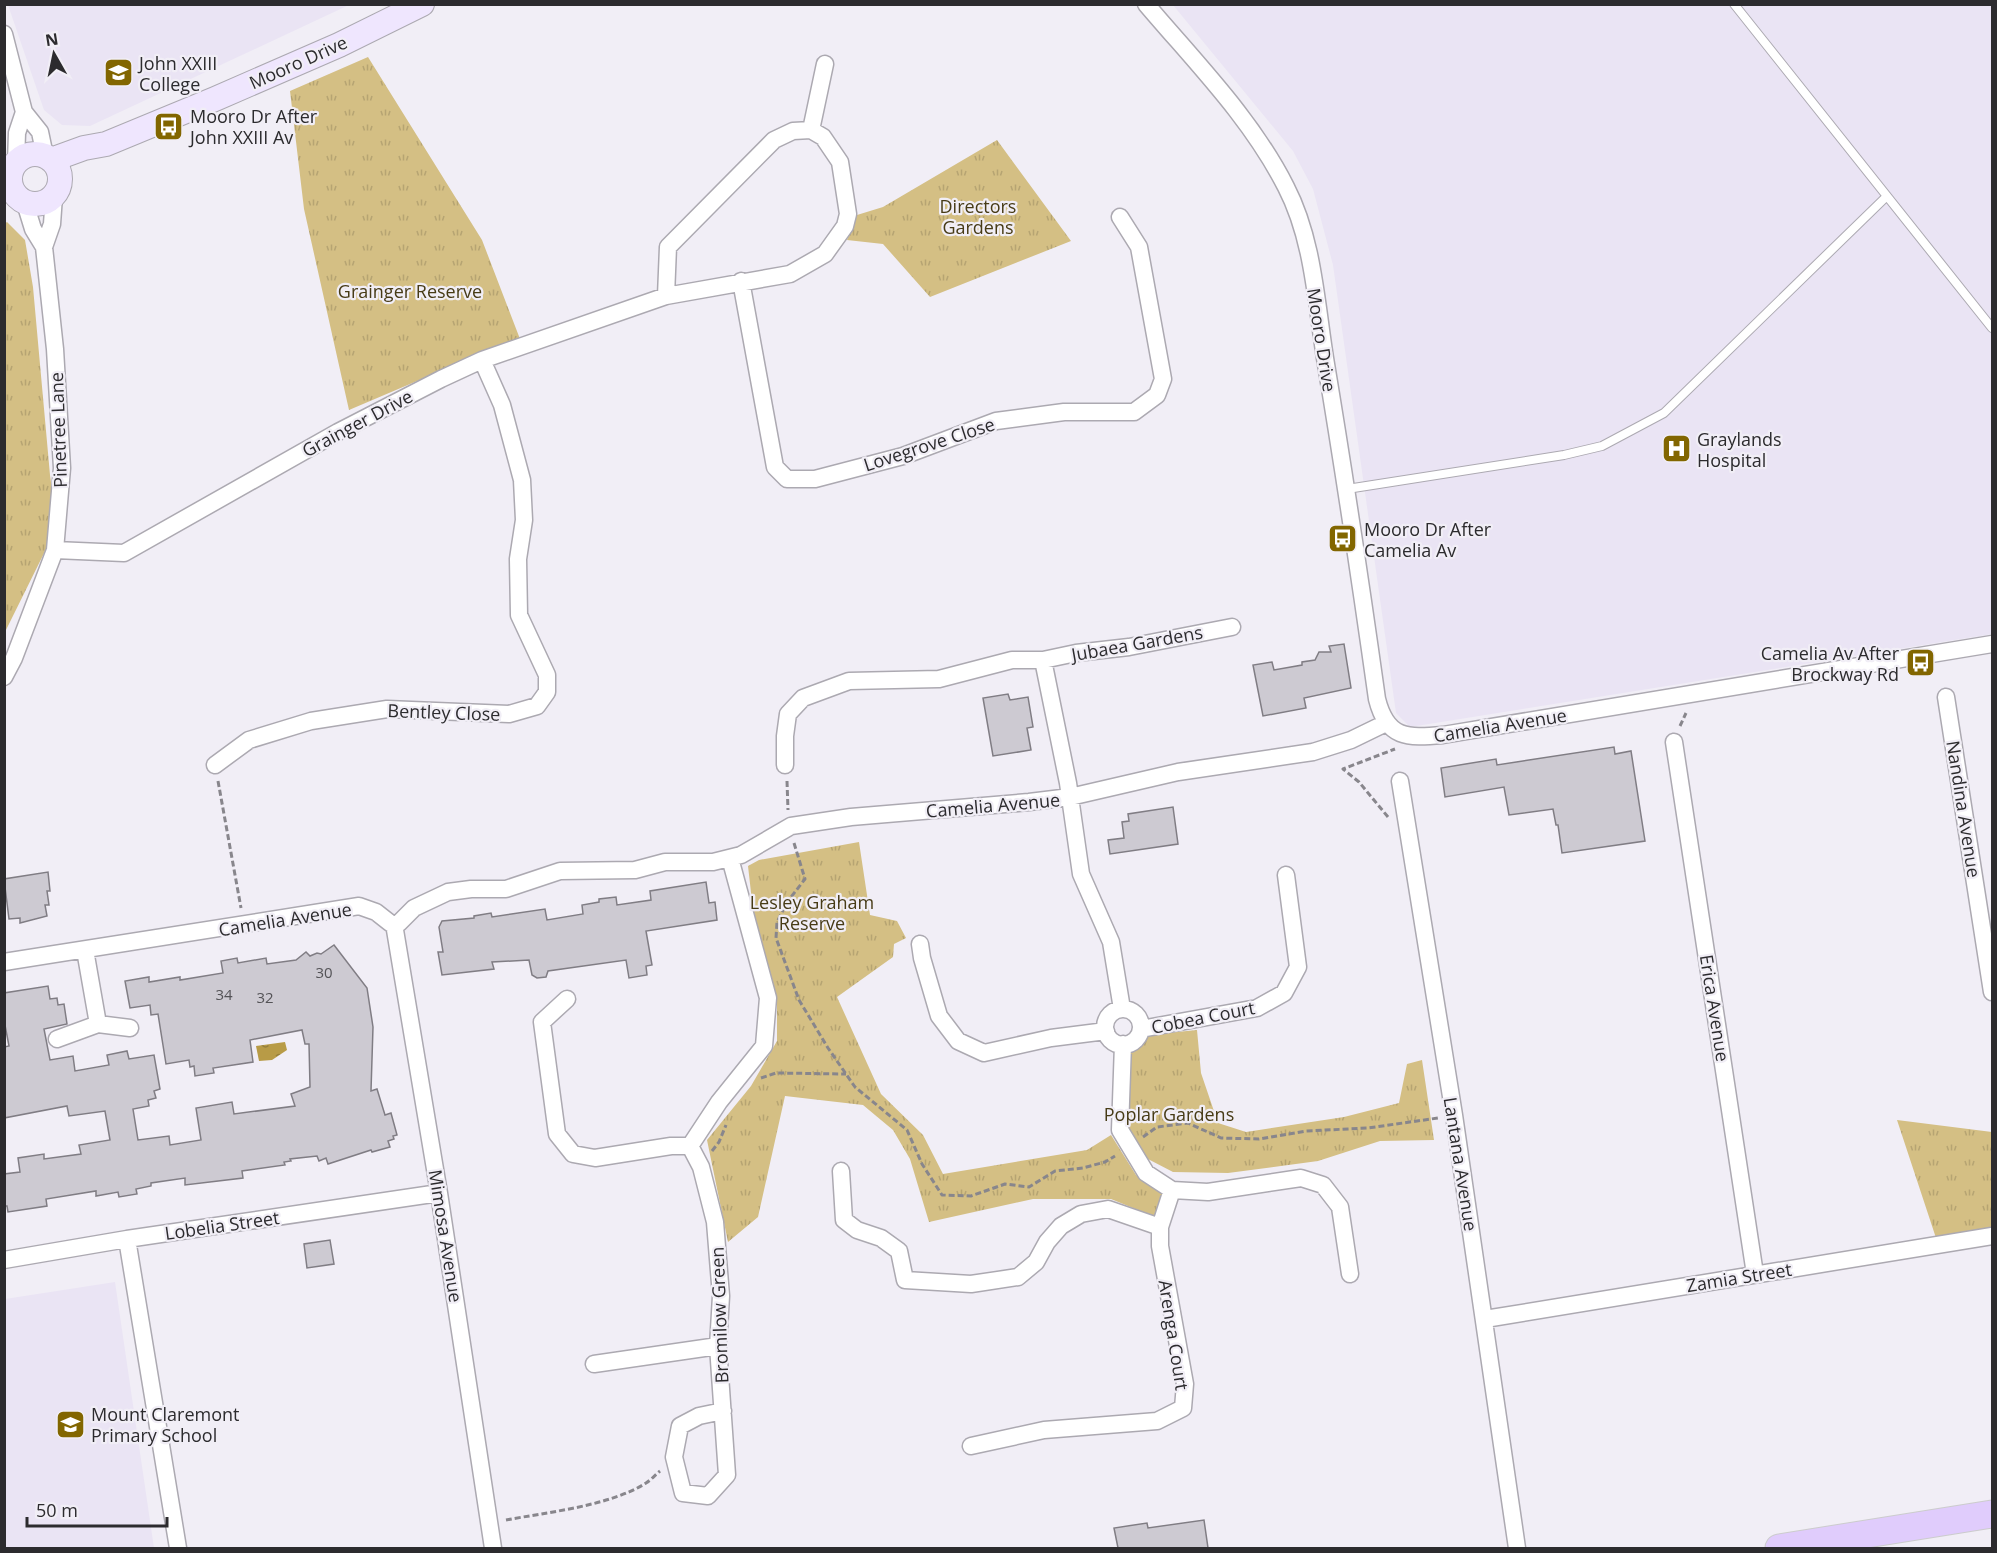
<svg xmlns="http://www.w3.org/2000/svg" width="1997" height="1553" font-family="'Open Sans',sans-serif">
	<defs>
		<pattern id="grass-tufts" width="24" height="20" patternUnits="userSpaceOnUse" patternTransform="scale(1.5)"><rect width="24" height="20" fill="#d4bf84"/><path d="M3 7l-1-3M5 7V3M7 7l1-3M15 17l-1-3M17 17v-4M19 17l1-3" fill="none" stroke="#b6a472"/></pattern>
		<pattern id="water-ripples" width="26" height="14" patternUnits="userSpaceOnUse" patternTransform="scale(1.5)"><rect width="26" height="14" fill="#b89b46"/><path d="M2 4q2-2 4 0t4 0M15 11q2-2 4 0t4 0" fill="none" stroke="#967f3b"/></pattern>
	</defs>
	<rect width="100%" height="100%" fill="#f1eef6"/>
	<path fill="#eae4f4" d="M8,5H349L90,126L62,125L44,110Z
		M1173,5H1992V634L1410,727L1396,713L1333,265L1313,189L1293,151Z
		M115,1282L154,1548H5V1299Z"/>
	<path fill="url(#grass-tufts)" d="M368,57L482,240L520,339L497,347L349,410L304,209L290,91Z
		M997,140L1071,241L930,297L883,244L847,240L857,215L883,207Z
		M7,222L25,240L33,287L50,475L57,527L5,632L4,224Z
		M859,842L870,915L897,921L906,938L894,944L893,957L837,997L881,1094L923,1135L943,1174L1087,1150L1111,1135L1136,1175L1163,1192L1155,1217L1111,1199H1033L929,1222L910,1159L893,1130L863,1105L785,1096L758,1217L728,1242L707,1140L751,1086L777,1041V1003L753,910L748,866L759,860Z
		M1197,1030L1201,1073L1218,1123L1246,1132L1344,1117L1399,1103L1407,1064L1422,1060L1434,1140L1380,1141L1318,1161L1228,1173L1173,1172L1146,1158L1126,1127L1123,1053L1147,1035Z
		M1897,1120L1992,1132V1229L1936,1238Z"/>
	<path fill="url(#water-ripples)" d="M285,1042L287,1050L272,1060L259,1061L256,1046Z"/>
	<path fill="#cdcad2" stroke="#807d84" stroke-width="1.5" d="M1344,644L1351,688L1304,698L1306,708L1263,716L1253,665L1272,662L1274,670L1302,665V662L1315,660L1319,652H1331L1329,646Z
		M1008,694L1010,700L1028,697L1033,727L1027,728L1031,750L993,756L983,698Z
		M1614,747L1615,754L1631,751L1645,841L1562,853L1558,825H1556L1553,809L1509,815L1504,787L1445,797L1441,768L1496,759L1497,765Z
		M1173,807L1178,844L1110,854L1108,840L1124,838L1122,822L1129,821L1128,814Z
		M48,872L50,891H47L49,905H45L47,916L20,923V918L9,919L4,879Z
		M706,882L709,903L715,902L717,920L646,931L652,965L646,966L647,975L629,978L626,960L548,971L546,977L537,978L532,975L529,960L492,962L494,969L442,975L438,952H443L439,927L442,921L474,918V916L491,913L492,917L545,909L547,920L583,914L582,905L599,902V899L616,897L617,905L651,900L650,891Z
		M334,945L367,988L373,1027L371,1091L377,1089L385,1115L391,1113L397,1135L393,1136L394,1139L388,1141L390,1147L372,1152L371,1150L328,1164L326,1158L319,1161L317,1156L290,1159L291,1161L284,1162L285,1165L242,1171L243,1178L185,1185V1178L151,1183V1186L136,1189L137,1194L119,1197L118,1192L96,1196V1191L46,1199L47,1206L8,1212L7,1206H4V1174L20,1172L18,1158L44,1154V1159L81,1154L79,1145L110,1140L105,1111L69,1116L67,1106L4,1118V1047L9,1046L4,1020V993L48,986L50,999L57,998L58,1005L64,1004L67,1024L44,1029L50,1060L73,1056L75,1071L109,1065L107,1055L127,1051L129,1059L154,1055L160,1089L154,1091L156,1098L148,1100L149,1106L133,1109L138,1140L169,1136L170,1145L201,1140L196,1108L232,1102L234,1114L295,1106L291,1094L310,1087L309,1044H305L302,1030L250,1040L253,1062L213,1068L214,1073L195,1076L194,1066L190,1067L189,1060L166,1064L158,1014L151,1015L150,1005L130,1008L125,981L149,977V982L180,977V980L223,973L221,961L237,958L238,963L266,958L267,964L296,960L306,952L310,956L317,953L321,954Z
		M330,1240L334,1264L307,1268L304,1244Z
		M1204,1520L1208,1548H1118L1114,1528L1147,1523L1148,1528Z"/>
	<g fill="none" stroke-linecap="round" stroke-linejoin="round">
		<defs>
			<path id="lane" d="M1734,4L1992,328
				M1347,489L1564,455L1602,446L1664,413L1887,196"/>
			<path id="street" d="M1146,4C1196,63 1251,118 1286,187C1313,239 1316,301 1325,358C1344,472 1361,585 1377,699C1387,739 1407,738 1443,735L1992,644
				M4,34L24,112L40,132L45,156
				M811,130L825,64
				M16,162L17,133L24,112
				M25,203L33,229L44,247
				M741,281L775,467L787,479H815L903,456L996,421L1064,412H1134L1157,395L1163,379L1139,247L1120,217
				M55,550L124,553L338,432L441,379L482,360L666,296L668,247L774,140L793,131L811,130L823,137L840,162L848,214L845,226L825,254L790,274L666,296
				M1043,660L1068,783L1081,874L1111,942L1122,1009
				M4,677L14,658L55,550L62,468L55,349L44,247L52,224L54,196
				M1946,697L1992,992
				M1674,742L1755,1274
				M215,765L249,740L311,721L387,709L509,714L537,706L547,692V675L519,615L518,559L524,520L522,480L502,405L482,360
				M785,765V736L788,714L803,698L849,681L939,679L1012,660H1043L1076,653L1129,647L1232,627
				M1400,781L1454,1115L1517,1548
				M394,924L439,1193L493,1548
				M920,944L922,958L939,1016L958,1041L984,1053L1051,1038L1106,1031
				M4,962L359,906L376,912L390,923L394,924L399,923L414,908L448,892L471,889H506L560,871L635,870L665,862H713L741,855L791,826L851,817L1029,802L1070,797L1178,772L1313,752L1351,740L1386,723
				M567,999L542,1022L557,1134L573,1154L595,1158L671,1146H690
				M1105 1027a18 18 0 1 1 36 0a18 18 0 1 1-36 0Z
				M98,1024L130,1028
				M1141,1029L1257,1008L1284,993L1298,967L1286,875
				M57,1039L98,1024L85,950
				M1123,1044L1120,1130L1146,1173L1172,1190L1208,1192L1301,1178L1323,1185L1340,1207L1350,1274
				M841,1171L844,1220L857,1230L881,1238L899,1251L905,1280L971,1284L1018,1277L1036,1262L1047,1242L1061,1226L1081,1214L1108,1209L1160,1227
				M127,1239L178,1548
				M4,1260L127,1239L439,1193
				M1485,1319L1992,1236
				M594,1364L718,1346
				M723,1411L699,1416L680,1426L674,1457L683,1493L708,1496L727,1475L718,1346L721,1296L715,1222L701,1167L690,1146L719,1102L764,1046L768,998L730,858
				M971,1446L1044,1430L1157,1421L1183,1408L1185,1384L1160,1246V1227L1172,1190"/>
			<path id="secondary" d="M10 179a25 25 0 1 1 50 0a25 25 0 1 1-50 0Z
				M51,160L84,148L106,144L215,99L339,45L422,4"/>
			<path id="primary" d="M1779,1548L1992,1514"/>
		</defs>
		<use href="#lane" stroke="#aca9b1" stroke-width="10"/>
		<use href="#street" stroke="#aca9b1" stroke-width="19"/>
		<use href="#secondary" stroke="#aca9b1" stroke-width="26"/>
		<use href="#primary" stroke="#cccccd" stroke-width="29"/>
		<path stroke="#88868c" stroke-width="3" stroke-dasharray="6 3" stroke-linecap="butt" d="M1680,726L1686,713
			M218,781L241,908
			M787,781L788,810
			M1388,817L1359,782L1343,769L1395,749
			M794,843L805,879L788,901L777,922L776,938L799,1000L828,1048L855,1087L907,1130L922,1164L942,1195L971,1196L1005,1184L1029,1187L1055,1171L1083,1168L1105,1162L1115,1156
			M761,1078L776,1073L846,1074
			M1143,1137L1157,1127L1188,1123L1221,1138L1259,1139L1306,1131L1368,1128L1438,1118
			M712,1151L719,1142L726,1125
			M506,1520C548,1512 610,1506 646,1483C651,1480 655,1475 660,1471"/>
		<use href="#lane" stroke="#fff" stroke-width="8"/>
		<use href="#street" stroke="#fff" stroke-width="16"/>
		<use href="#secondary" stroke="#efe6fe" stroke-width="24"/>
		<use href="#primary" stroke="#e0ccfc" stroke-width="27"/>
	</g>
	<defs>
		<symbol id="school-square" viewBox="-11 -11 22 22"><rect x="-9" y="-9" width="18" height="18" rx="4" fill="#826600" stroke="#f1eef6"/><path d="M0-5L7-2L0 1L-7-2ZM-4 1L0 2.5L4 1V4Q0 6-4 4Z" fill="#fff"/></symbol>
		<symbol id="bus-square" viewBox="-11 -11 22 22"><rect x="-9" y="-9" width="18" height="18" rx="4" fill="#826600" stroke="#f1eef6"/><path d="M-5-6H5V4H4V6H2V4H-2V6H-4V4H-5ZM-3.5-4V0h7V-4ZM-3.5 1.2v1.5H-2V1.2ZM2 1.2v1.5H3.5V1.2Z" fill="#fff"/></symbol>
		<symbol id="hospital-square" viewBox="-11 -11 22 22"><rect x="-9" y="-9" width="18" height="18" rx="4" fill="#826600" stroke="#f1eef6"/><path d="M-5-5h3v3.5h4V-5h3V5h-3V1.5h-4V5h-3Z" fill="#fff"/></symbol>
	</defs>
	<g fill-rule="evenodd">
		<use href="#school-square" x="102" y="56" width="33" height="33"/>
		<use href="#bus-square" x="152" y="110" width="33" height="33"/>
		<use href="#hospital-square" x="1660" y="432" width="33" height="33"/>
		<use href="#bus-square" x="1326" y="522" width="33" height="33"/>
		<use href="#bus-square" x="1904" y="646" width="33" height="33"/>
		<use href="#school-square" x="54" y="1408" width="33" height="33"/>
	</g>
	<g text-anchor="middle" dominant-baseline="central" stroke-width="4.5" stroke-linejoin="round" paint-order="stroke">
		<g font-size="15" fill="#545357">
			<text x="324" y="972">30</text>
			<text x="224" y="994">34</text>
			<text x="265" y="997">32</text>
		</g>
		<g font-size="18" fill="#2c2b2e" stroke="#f1eef6">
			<text transform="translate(298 62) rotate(-24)">Mooro Drive</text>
			<text transform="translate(1322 340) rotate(81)">Mooro Drive</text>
			<text transform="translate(357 423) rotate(-28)">Grainger Drive</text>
			<text transform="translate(58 430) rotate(-92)">Pinetree Lane</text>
			<text transform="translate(929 444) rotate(-18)">Lovegrove Close</text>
			<text transform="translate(1137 643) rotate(-10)">Jubaea Gardens</text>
			<text transform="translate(444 712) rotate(2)">Bentley Close</text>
			<text transform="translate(1500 725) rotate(-9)">Camelia Avenue</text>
			<text transform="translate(993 805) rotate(-5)">Camelia Avenue</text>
			<text transform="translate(1964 809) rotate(81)">Nandina Avenue</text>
			<text transform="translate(285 919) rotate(-9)">Camelia Avenue</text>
			<text transform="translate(1715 1008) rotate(81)">Erica Avenue</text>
			<text transform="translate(1203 1017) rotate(-11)">Cobea Court</text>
			<text transform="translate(1461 1164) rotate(81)">Lantana Avenue</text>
			<text transform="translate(222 1225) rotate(-8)">Lobelia Street</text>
			<text transform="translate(446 1236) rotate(81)">Mimosa Avenue</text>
			<text transform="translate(1739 1277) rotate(-9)">Zamia Street</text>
			<text transform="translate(719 1315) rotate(-92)">Bromilow Green</text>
			<text transform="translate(1174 1335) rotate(81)">Arenga Court</text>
		</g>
		<g font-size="18" fill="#2c2b2e" stroke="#f1eef6" text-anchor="start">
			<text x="139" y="63">John XXIII<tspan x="139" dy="21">College</tspan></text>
			<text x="190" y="116">Mooro Dr After<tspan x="190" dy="21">John XXIII Av</tspan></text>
			<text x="1697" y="439">Graylands<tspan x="1697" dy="21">Hospital</tspan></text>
			<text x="1364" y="529">Mooro Dr After<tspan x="1364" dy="21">Camelia Av</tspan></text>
			<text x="1899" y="653" text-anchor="end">Camelia Av After<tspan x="1899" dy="21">Brockway Rd</tspan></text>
			<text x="91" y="1414">Mount Claremont<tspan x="91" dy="21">Primary School</tspan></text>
		</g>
		<g font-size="18" fill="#473b16" stroke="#f1eef6">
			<text x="978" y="206">Directors<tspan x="978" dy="21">Gardens</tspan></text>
			<text x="410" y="291">Grainger Reserve</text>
			<text x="812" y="902">Lesley Graham<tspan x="812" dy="21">Reserve</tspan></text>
			<text x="1169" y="1114">Poplar Gardens</text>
		</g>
	</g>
	<rect width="1997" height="1553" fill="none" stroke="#2c2b2e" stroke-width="12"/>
	<g transform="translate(54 54) rotate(351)" stroke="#f1eef6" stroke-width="4.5" paint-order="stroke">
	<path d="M0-4.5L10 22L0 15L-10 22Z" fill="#2c2b2e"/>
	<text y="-9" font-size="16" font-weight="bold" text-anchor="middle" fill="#2c2b2e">N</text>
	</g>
	<path d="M27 1517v9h140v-9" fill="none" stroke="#2c2b2e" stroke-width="3"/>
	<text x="36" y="1517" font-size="18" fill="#2c2b2e" stroke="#f1eef6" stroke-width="4.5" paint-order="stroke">50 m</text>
</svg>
